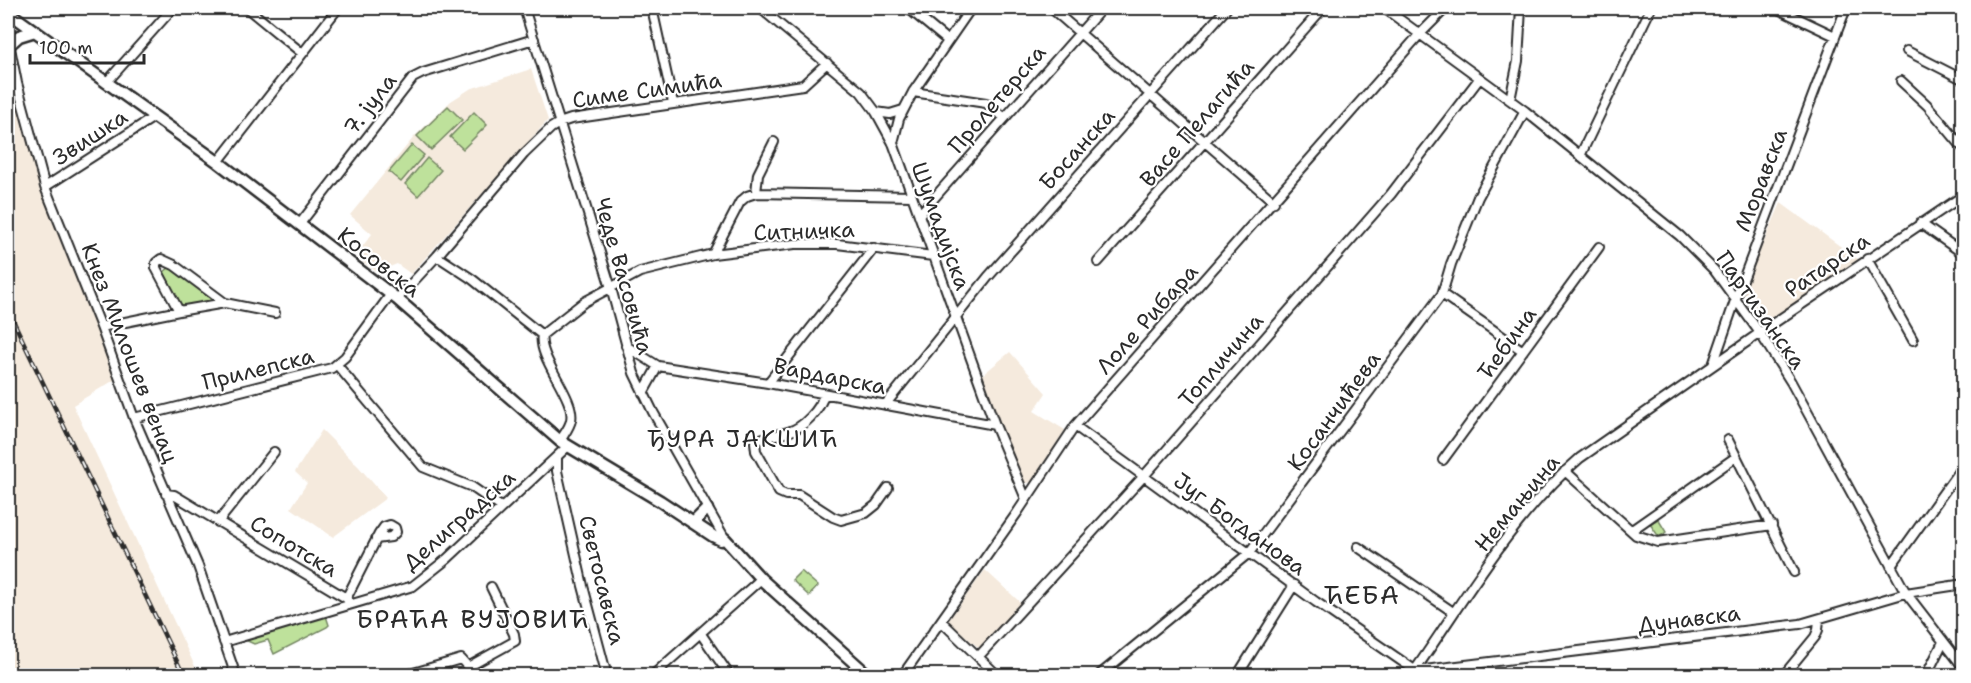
<svg xmlns="http://www.w3.org/2000/svg" width="1971" height="683" font-family="'Shantell Sans',sans-serif">
	<rect width="100%" height="100%" fill="#fff"/>
	<filter id="ink" filterUnits="userSpaceOnUse"><feTurbulence type="fractalNoise" baseFrequency=".0167" numOctaves="2"/><feDisplacementMap in="SourceGraphic" scale="12" xChannelSelector="R" yChannelSelector="G"/><feConvolveMatrix kernelMatrix="1 2 1 2 8 2 1 2 1" color-interpolation-filters="sRGB"/></filter>
	<g filter="url(#ink)">
		<path fill="#f5eadd" d="M8,60L35,172L116,379L73,405L199,675H8Z
			M531,69L548,120L411,274L397,264L377,272L358,259V252L372,234L350,215L414,137L451,101L470,89Z
			M1781,203L1859,260L1769,323L1742,292Z
			M1010,352L1046,393L1034,411L1065,430L1031,482L1028,483H1024L981,376Z
			M322,430L359,467L386,498L333,537L291,508L307,483L295,472Z
			M985,570L1022,604L979,648L948,621Z"/>
		<path fill="#bee19b" stroke="#748663" stroke-width="1.5" d="M448,106L462,120L431,150L417,136Z
			M474,112L487,125L463,149L450,137Z
			M412,145L424,155L401,182L389,172Z
			M427,158L441,170L418,196L405,184Z
			M170,267L211,297L209,303L183,306L180,304L164,272Z
			M1658,519L1666,532L1659,537L1650,524Z
			M801,571L818,586L809,596L792,580Z
			M326,616L329,625L327,627L274,654L268,640L254,644L245,640Z"/>
		<g fill="none" stroke-linecap="round" stroke-linejoin="round">
			<defs>
				<path id="minor" d="M247,8L302,53
					M524,8L611,288L634,373L653,412L725,539
					M652,8L673,103
					M760,8L861,92L876,112L893,143L995,425L1026,499
					M908,8L948,41
					M1051,8L1274,202
					M1384,8L1525,111L1680,236L1714,270L1760,333L1791,382L1906,593L1964,668
					M1776,8L1835,36
					M8,38L17,83L45,187L101,327L134,418L198,566L236,676
					M1907,51L1964,80
					M1901,81L1927,105L1964,149
					M106,83L173,8
					M913,92L986,103L1005,118
					M1510,100L1518,61L1521,8
					M876,112L890,114L903,110
					M893,143L899,119L913,92L971,8
					M1580,156L1651,8
					M218,162L338,8
					M45,187L154,117
					M756,193L912,196
					M919,215L1102,8
					M1920,223L1964,254
					M299,225L413,78L423,73L534,39
					M713,254L795,244H837L933,256
					M437,256L472,279L542,335
					M1867,259L1913,340
					M1098,262L1323,8
					M1442,294L1523,351
					M397,299L437,256L524,154L551,128L559,123L571,119L803,85L827,63
					M179,311L156,268V263L161,259L174,265L225,303
					M101,327L179,311L225,303L275,313
					M626,346L658,366L768,383L995,425
					M337,365L423,467L472,487L501,507
					M1713,365L1736,298L1846,8
					M768,383L874,248
					M643,393L658,366
					M824,394C821,409 803,428 788,432C777,436 765,435 755,442L756,451L779,492L786,495H799L833,517L841,520L866,513L876,505L888,488
					M885,405L988,277L1227,8
					M134,418L332,368L345,357L391,294
					M1075,426L1316,602L1416,671L1800,624L1906,593L1964,584
					M1728,440L1794,572
					M560,441C564,434 570,427 571,420C576,398 537,358 542,335L584,302L640,272L713,254L740,202L747,196L756,193L758,174L774,142
					M557,458V471L583,586L607,676
					M1443,460L1599,247
					M1565,471L1636,535L1658,542L1772,525
					M166,494L174,495L346,598L350,603
					M218,522L274,452
					M1632,530L1736,457
					M1358,547L1453,612
					M1891,566L1964,464
					M346,598L349,593L379,534L384,527L390,525L395,528L396,532L391,537L376,539
					M941,621L998,676
					M701,634L730,676
					M224,642L413,586L447,559L568,446
					M979,656L1144,476L1391,194L1479,79
					M403,676L461,659L468,667
					M472,676L468,667L515,641L514,634L491,587
					M652,676L761,579
					M902,676L1017,513L1075,426L1419,35L1446,8
					M1098,676L1249,553L1442,294L1451,264L1478,197L1525,111
					M1237,676L1294,585
					M1411,676C1463,602 1511,517 1580,458L1774,323L1964,195
					M1783,676L1815,637L1818,630L1819,619
					M1926,676L1943,642"/>
				<path id="major" d="M8,12L218,162L397,299L560,441L660,501L713,536L721,540L725,539L761,579L869,676
					M9,45L19,36L35,31
					M693,523L707,509"/>
			</defs>
			<use href="#minor" stroke="#2b2b2b" stroke-width="12"/>
			<use href="#major" stroke="#2b2b2b" stroke-width="15"/>
			<use href="#minor" stroke="#fff" stroke-width="8"/>
			<use href="#major" stroke="#fff" stroke-width="10"/>
			<defs>
				<path id="rail" d="M8,310L184,676"/>
			</defs>
			<use href="#rail" stroke="#2b2b2b" stroke-width="4.5"/>
			<use href="#rail" stroke="#fff" stroke-width="2" stroke-dasharray="7" stroke-linecap="butt"/>
		</g>
	</g>
	<g text-anchor="middle" dominant-baseline="central" stroke-width="4.5" stroke-linejoin="round" paint-order="stroke">
		<g font-size="22" fill="#2b2b2b" stroke="#fff">
			<text transform="translate(647 90) rotate(-8)">Симе Симића</text>
			<text transform="translate(997 99) rotate(-49)">Пролетерска</text>
			<text transform="translate(370 104) rotate(-52)">7. јула</text>
			<text transform="translate(1197 123) rotate(-49)">Васе Пелагића</text>
			<text transform="translate(90 137) rotate(-33)">Звишка</text>
			<text transform="translate(1077 149) rotate(-48)">Босанска</text>
			<text transform="translate(1761 180) rotate(-69)">Моравска</text>
			<text transform="translate(941 226) rotate(70)">Шумадијска</text>
			<text transform="translate(804 231) rotate(-2)">Ситничка</text>
			<text transform="translate(379 262) rotate(38)">Косовска</text>
			<text transform="translate(1827 265) rotate(-34)">Ратарска</text>
			<text transform="translate(624 276) rotate(74)">Чеде Васовића</text>
			<text transform="translate(1761 310) rotate(55)">Партизанска</text>
			<text transform="translate(1147 319) rotate(-48)">Лоле Рибара</text>
			<text transform="translate(1507 343) rotate(-54)">Ћебина</text>
			<text transform="translate(130 353) rotate(69)">Кнез Милошев венац</text>
			<text transform="translate(1221 360) rotate(-49)">Топличина</text>
			<text transform="translate(258 369) rotate(-14)">Прилепска</text>
			<text transform="translate(830 376) rotate(11)">Вардарска</text>
			<text transform="translate(1334 411) rotate(-54)">Косанчићева</text>
			<text transform="translate(1517 503) rotate(-50)">Немањина</text>
			<text transform="translate(459 520) rotate(-41)">Делиградска</text>
			<text transform="translate(1240 524) rotate(36)">Југ Богданова</text>
			<text transform="translate(294 546) rotate(31)">Сопотска</text>
			<text transform="translate(602 580) rotate(76)">Светосавска</text>
			<text transform="translate(1689 619) rotate(-7)">Дунавска</text>
		</g>
		<g font-size="24" letter-spacing="1.5" fill="#2b2b2b" stroke="#fff">
			<text x="743" y="439">ЂУРА ЈАКШИЋ</text>
		</g>
		<g font-size="26" letter-spacing="1.5" fill="#2b2b2b" stroke="#fff">
			<text x="1362" y="594">ЋЕБА</text>
			<text x="473" y="618">БРАЋА ВУЈОВИЋ</text>
		</g>
	</g>
	<rect width="1971" height="683" fill="none" stroke="#fff" stroke-width="30"/>
	<rect x="15" y="15" width="1941" height="653" fill="none" stroke="#2b2b2b" stroke-width="2" filter="url(#ink)"/>
	<path d="M30 54v9h114v-9" fill="none" stroke="#2b2b2b" stroke-width="3"/>
	<text x="39" y="54" font-size="18" fill="#2b2b2b" stroke="#ffffff" stroke-width="4.5" paint-order="stroke">100 m</text>
</svg>
